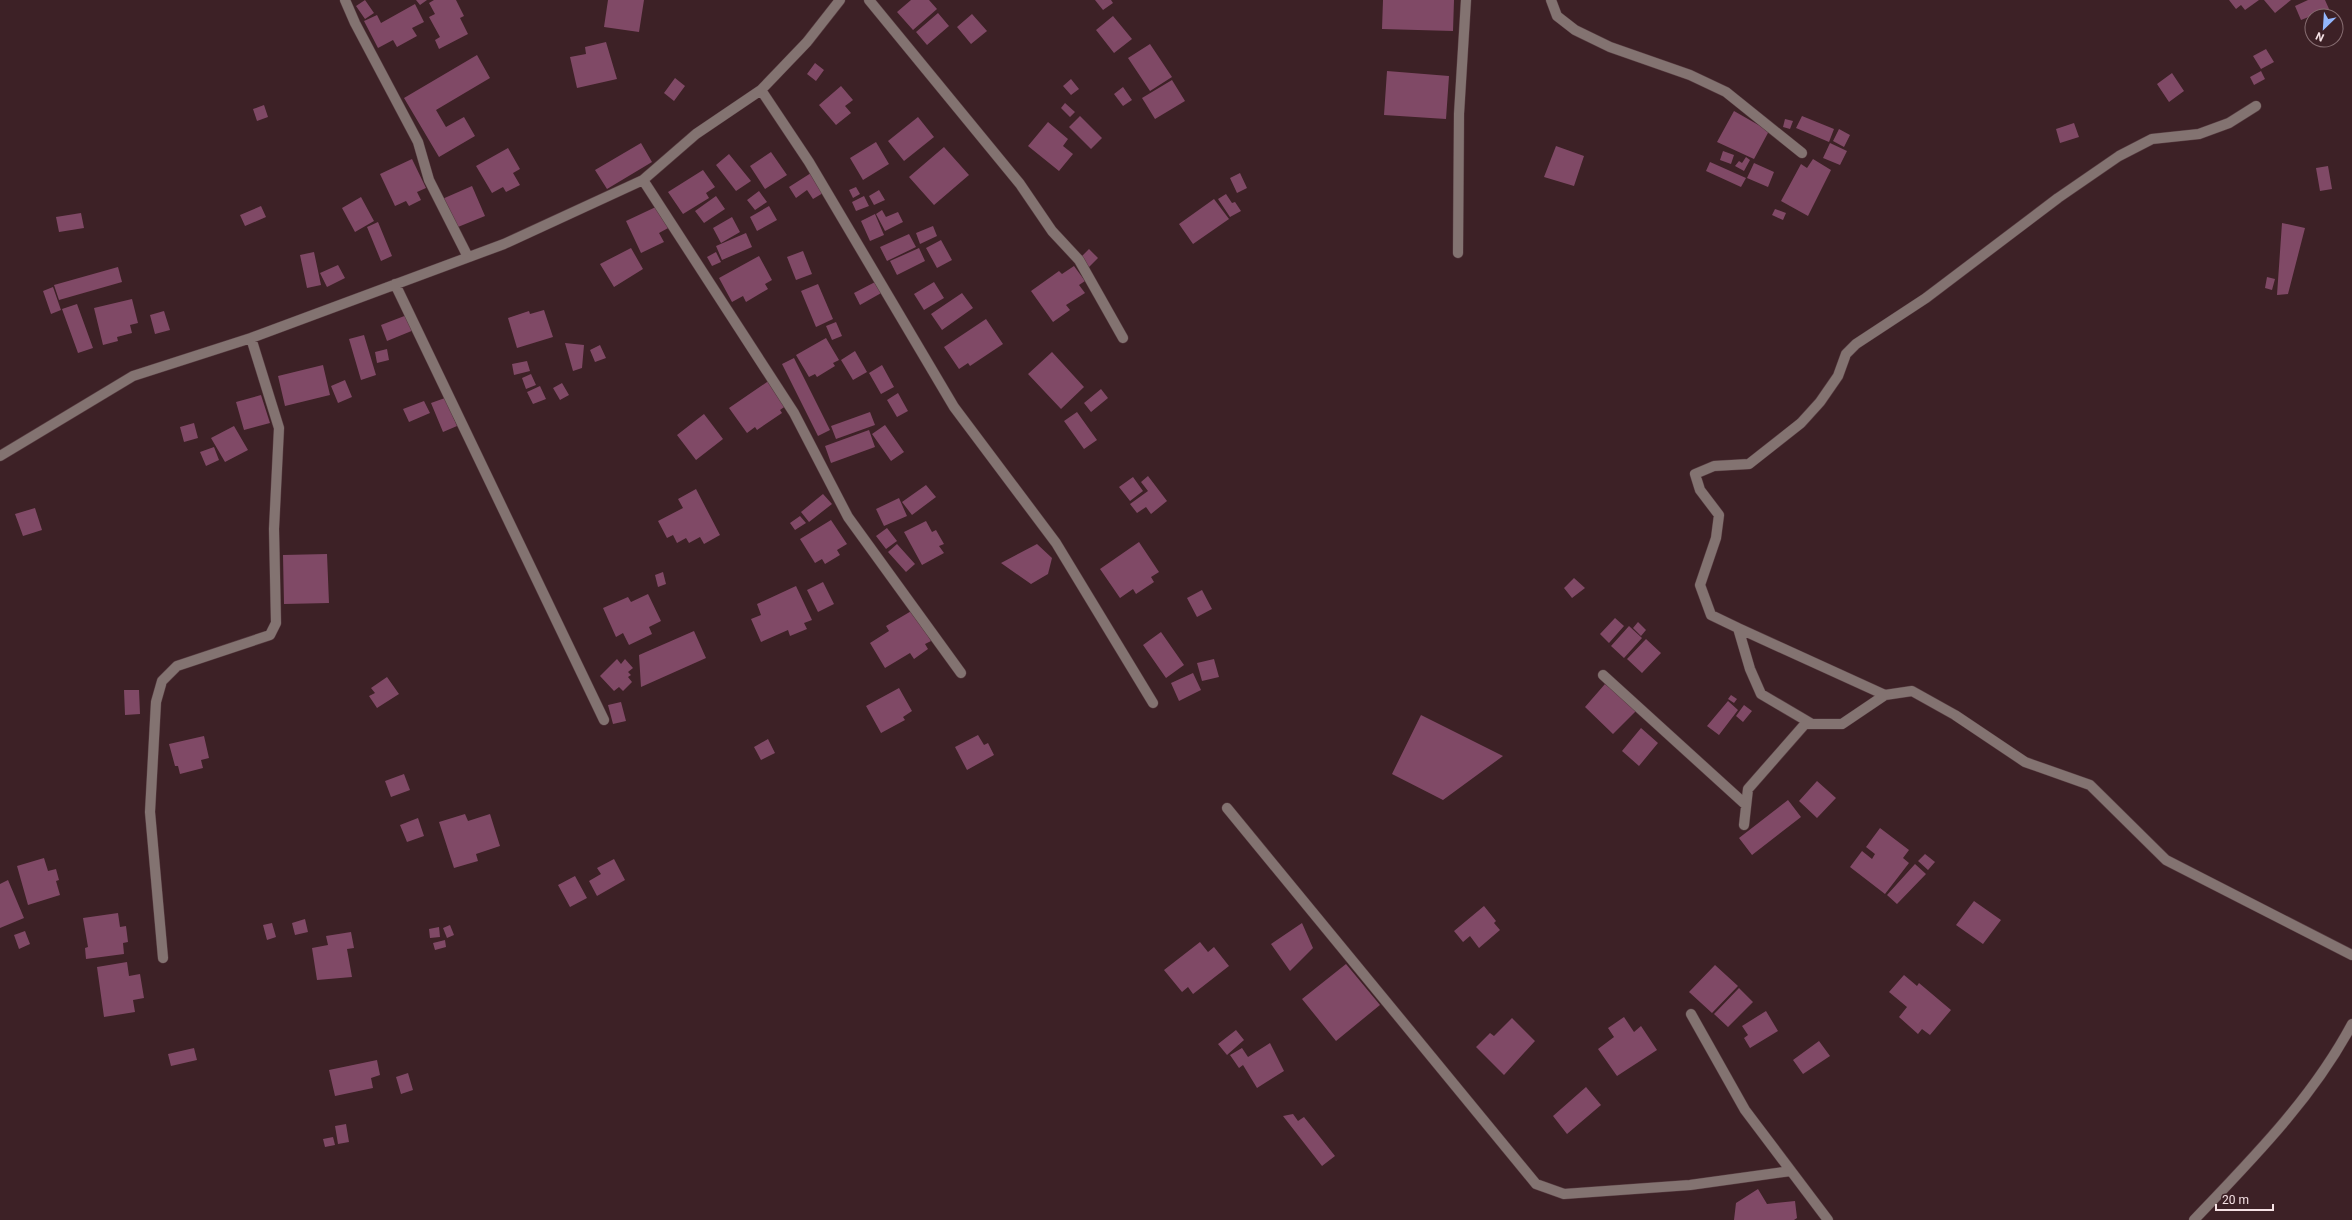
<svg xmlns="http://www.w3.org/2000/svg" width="2352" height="1220" font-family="Roboto,sans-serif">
	<rect width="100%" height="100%" fill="#3d2126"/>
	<path fill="#804966" d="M365,0L374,13L365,19L356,6Z
		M416,0H427L420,5Z
		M434,0H456L464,16L460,18L468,34L439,49L435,40L440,37L429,17L435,14L429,3Z
		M608,0H644L639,32L604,27Z
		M911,0H929L937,9L913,30L897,12Z
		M1095,0H1111L1113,3L1103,10Z
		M1383,0H1454L1453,31L1382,29Z
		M2229,0H2259L2245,10L2241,5L2236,9Z
		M2264,0H2291L2275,13Z
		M2308,0H2325L2329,9L2301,20L2295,6Z
		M415,4L424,22L412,28L417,36L397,47L393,40L378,48L364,21L377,15L381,23Z
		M938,13L949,26L927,45L916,32Z
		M972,14L987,31L971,44L957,27Z
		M1113,16L1132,39L1114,53L1096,30Z
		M606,42L617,79L577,88L570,57L586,54L585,47Z
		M1150,44L1172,77L1150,91L1128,58Z
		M2266,49L2274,62L2261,69L2253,56Z
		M477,55L490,78L436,110L446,127L464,117L475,136L439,157L404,98Z
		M815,63L824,70L816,81L807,74Z
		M1387,71L1449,76L1446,119L1384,115Z
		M2261,71L2265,79L2254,85L2250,77Z
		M2172,73L2184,91L2169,102L2157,84Z
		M675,78L685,86L674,101L664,93Z
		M1071,79L1079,89L1071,95L1063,86Z
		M1172,80L1185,101L1155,119L1142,98Z
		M841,86L853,100L845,106L851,113L836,125L819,105Z
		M1123,87L1132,100L1123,106L1114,94Z
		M1065,103L1075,112L1070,117L1061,108Z
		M264,105L268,117L257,121L253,109Z
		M1734,111L1769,131L1754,159L1717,142Z
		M1080,116L1102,138L1091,149L1069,127Z
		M1802,116L1834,129L1829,142L1796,128Z
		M918,117L934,137L904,161L888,141Z
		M1785,119L1793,121L1790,129L1783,127Z
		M1048,122L1068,139L1063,146L1073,154L1059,171L1028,146Z
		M2074,123L2079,137L2060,143L2056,129Z
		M1839,129L1850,135L1844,147L1833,141Z
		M876,142L889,164L863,180L850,158Z
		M641,143L652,162L607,189L595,170Z
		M1830,143L1847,151L1840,165L1823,158Z
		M1556,146L1584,156L1574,186L1544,177Z
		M944,147L969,175L934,205L909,177Z
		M508,148L520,169L513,173L520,185L506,192L503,187L492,193L476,166Z
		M1723,151L1734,155L1731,164L1720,160Z
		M771,152L787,175L765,189L750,166Z
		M729,154L751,181L736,191L716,165Z
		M1746,157L1750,160L1744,171L1735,166L1739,161L1742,163Z
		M412,159L426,188L417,192L421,200L409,206L406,201L395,206L380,174Z
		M1813,159L1831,170L1808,216L1781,201L1801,164L1807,168Z
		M1710,162L1746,178L1741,187L1706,171Z
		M1754,163L1774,172L1768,187L1747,178Z
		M2328,166L2332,189L2320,191L2316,168Z
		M703,170L715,187L706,193L709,198L683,214L668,192Z
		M811,173L823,193L813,199L807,190L796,198L789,187Z
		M1240,173L1247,188L1237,193L1230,178Z
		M472,186L485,216L453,229L440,200Z
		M856,187L860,194L853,198L849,190Z
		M879,190L885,200L874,205L869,196Z
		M759,191L767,202L755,210L747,200Z
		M1226,194L1232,203L1235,202L1241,211L1230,217L1218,199Z
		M716,196L725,209L704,223L695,211Z
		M864,196L869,206L856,211L852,202Z
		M361,197L374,221L355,232L342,208Z
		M1214,199L1229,219L1193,244L1179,224Z
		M660,205L670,227L659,233L664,242L641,253L626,221Z
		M261,206L266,217L245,226L240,215Z
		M769,206L777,220L757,231L750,217Z
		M1775,209L1786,213L1783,220L1772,215Z
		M882,210L886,217L881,219L898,212L903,222L885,231L876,214Z
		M81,213L84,228L59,232L56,217Z
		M875,214L884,235L870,241L861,221Z
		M732,217L740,232L721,243L713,228Z
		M378,222L392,256L381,261L367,227Z
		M2282,223L2305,228L2288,294L2277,295Z
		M933,226L937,236L920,244L916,233Z
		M746,233L752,247L722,260L716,246Z
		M909,234L916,247L887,261L880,247Z
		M941,240L952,260L937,268L926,248Z
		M631,248L643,269L614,287L600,264Z
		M919,248L925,261L897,275L890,261Z
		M1089,249L1098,258L1089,267L1080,258Z
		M803,251L812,274L796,280L787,257Z
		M314,252L321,285L307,288L300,255Z
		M716,252L721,262L712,266L707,257Z
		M759,256L772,280L765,284L768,289L746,302L743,296L732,302L719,278Z
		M338,265L345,278L327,287L320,273Z
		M1074,266L1085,281L1079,285L1085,293L1066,305L1070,310L1053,322L1031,291L1059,271L1062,274Z
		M118,267L122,282L59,300L54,285Z
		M2267,277L2275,279L2272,290L2265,288Z
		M877,281L883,292L860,305L854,293Z
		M934,282L944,298L924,310L914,294Z
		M818,284L833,319L816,327L801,291Z
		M53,287L61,310L51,314L43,291Z
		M962,293L973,308L942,330L931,314Z
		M132,299L138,323L130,325L132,333L117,337L118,341L103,345L94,308Z
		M77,304L93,348L78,353L62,309Z
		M544,310L553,337L517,348L508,318L529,311L530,314Z
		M164,311L170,330L155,334L150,315Z
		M407,315L414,330L387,341L381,325Z
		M986,319L1003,344L970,366L968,363L959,369L944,347Z
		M836,322L842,336L832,340L826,326Z
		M364,335L376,375L361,380L349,339Z
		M826,338L839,360L833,363L835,366L817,377L815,374L809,377L796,355Z
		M565,343L584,345L582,368L573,371Z
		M600,345L606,358L595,362L590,350Z
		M387,349L389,360L377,363L375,352Z
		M855,351L867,372L853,380L841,360Z
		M1052,352L1084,387L1061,409L1028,374Z
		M794,358L830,430L818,436L782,364Z
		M527,361L530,371L514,375L512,364Z
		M323,365L330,395L285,406L278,376Z
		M882,365L894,387L881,394L869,373Z
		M531,374L536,385L526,389L522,378Z
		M345,380L352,397L338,403L331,386Z
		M770,380L787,405L780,410L782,413L757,430L755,427L747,433L729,408Z
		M562,383L569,395L560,400L553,388Z
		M540,386L546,399L533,404L527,392Z
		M1101,389L1108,398L1091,412L1084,403Z
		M898,393L908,411L897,417L887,400Z
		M261,395L270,423L244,430L236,402Z
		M445,398L457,426L443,432L431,403Z
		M424,401L430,413L409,422L403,409Z
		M870,412L875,425L836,439L831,426Z
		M1077,412L1097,440L1084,449L1064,421Z
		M704,414L723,439L696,460L677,435Z
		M194,423L198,438L184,442L180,427Z
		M885,425L904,452L891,461L872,434Z
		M234,426L248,450L225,462L211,438Z
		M869,430L875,447L831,463L825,446Z
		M214,447L219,460L206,466L200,452Z
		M1148,476L1167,501L1151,514L1146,507L1137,513L1130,504L1148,491L1141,482Z
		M1133,477L1143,491L1130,501L1119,487Z
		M926,485L936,497L912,515L902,502Z
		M696,489L720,535L704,544L700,537L689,543L686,538L677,543L673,535L667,538L658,521L683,508L678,499Z
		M823,494L832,504L809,522L801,512Z
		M899,498L907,516L884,526L876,509Z
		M35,508L42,530L23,536L15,514Z
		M800,516L806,523L795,530L790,523Z
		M831,520L847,544L837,550L840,555L825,564L822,559L815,563L800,539Z
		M926,521L932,532L936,530L944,544L939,546L944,553L922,565L904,532Z
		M887,528L897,541L886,549L876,536Z
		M1139,542L1159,572L1151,577L1154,582L1136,594L1133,589L1120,598L1100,569Z
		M897,544L915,564L906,572L888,552Z
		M1037,544L1052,558L1048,574L1031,584L1001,563Z
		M327,554L329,603L284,604L283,555Z
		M663,572L666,584L658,587L655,575Z
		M1574,578L1585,588L1572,598L1564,588Z
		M823,582L834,604L818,612L807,590Z
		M796,586L812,620L804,623L807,629L790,636L788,630L761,642L751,619L761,615L757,604Z
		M1202,590L1212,609L1197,617L1187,598Z
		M648,594L661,621L649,627L652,634L629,645L623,633L616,637L603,608L628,597L631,602Z
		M913,610L931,641L925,644L928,649L914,659L910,653L885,668L870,643L889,631L886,626Z
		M1615,618L1624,626L1609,643L1600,634Z
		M1638,622L1646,630L1641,636L1633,628Z
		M1629,626L1642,638L1624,658L1611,646Z
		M694,631L706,658L641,687L639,655Z
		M1161,632L1184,665L1166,678L1143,645Z
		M1646,639L1661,653L1642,673L1627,659Z
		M617,659L621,664L625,659L633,668L628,672L631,675L628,677L632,682L623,691L619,687L614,691L600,676Z
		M1214,659L1219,677L1202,681L1197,663Z
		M1193,673L1201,690L1179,701L1171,683Z
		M387,677L399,694L377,708L369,696L375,693L371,688Z
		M1605,684L1637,710L1613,734L1585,707Z
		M899,688L912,711L903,717L905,720L881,733L866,706Z
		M124,690H139L140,714L125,715Z
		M1731,695L1737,699L1734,703L1728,699Z
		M1728,701L1738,710L1719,735L1707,726Z
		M621,702L626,721L613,724L608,705Z
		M1744,705L1752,711L1743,722L1736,716Z
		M1421,715L1503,756L1443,800L1392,774Z
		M1641,728L1658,743L1639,766L1622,751Z
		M978,735L984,745L988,743L994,755L967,770L955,747Z
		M204,736L209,758L201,760L203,768L180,774L178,766H175L169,744Z
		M768,739L775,753L761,760L754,747Z
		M404,774L410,790L391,797L385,781Z
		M1817,781L1836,798L1817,818L1799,801Z
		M1788,800L1801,817L1752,855L1739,838Z
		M465,814L468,821L490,814L500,846L476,854L478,861L454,868L439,822Z
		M418,818L424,836L407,842L400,825Z
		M1880,828L1909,850L1903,858L1909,863L1885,894L1850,867L1862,851L1872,859L1875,854L1866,847Z
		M1925,854L1935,862L1928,870L1918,861Z
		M44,858L48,871L56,869L59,880L56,881L60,895L28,905L17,866Z
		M614,859L625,880L597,896L589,881L601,874L597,868Z
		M1915,864L1926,874L1897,904L1887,895Z
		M575,876L587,898L570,907L558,885Z
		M8,880L24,918L0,928V884Z
		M1974,901L2001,920L1983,944L1956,925Z
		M1484,906L1496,921L1494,923L1500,930L1479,948L1470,936L1463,942L1454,931Z
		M118,913L120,927L126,926L128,942L123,943L124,954L86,959L85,948L88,947L83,918Z
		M305,919L308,932L295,935L292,923Z
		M272,923L276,937L267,940L263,925Z
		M1302,923L1313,948L1290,971L1271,944Z
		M450,925L454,935L447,938L443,928Z
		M439,927L440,937L430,938L429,929Z
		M25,931L30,944L19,949L14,935Z
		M351,932L354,948L347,949L352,977L317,980L312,948L328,945L326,936Z
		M445,940L446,947L435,950L433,943Z
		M1200,942L1208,952L1214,947L1229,966L1193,994L1188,987L1182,992L1164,970Z
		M127,962L129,976L140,974L144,998L133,1000L135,1012L104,1017L97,967Z
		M1346,964L1380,1005L1336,1041L1302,999Z
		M1715,965L1738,986L1712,1013L1689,992Z
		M1904,975L1917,986L1919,983L1951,1010L1930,1035L1922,1029L1918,1034L1899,1017L1907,1007L1889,992Z
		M1739,988L1753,1002L1728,1027L1714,1014Z
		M1766,1011L1778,1031L1750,1048L1744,1038L1748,1035L1742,1026Z
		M1624,1017L1634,1032L1641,1026L1657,1050L1617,1076L1598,1049L1614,1037L1608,1028Z
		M1512,1018L1535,1041L1504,1075L1476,1047L1490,1033L1494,1036Z
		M1236,1030L1244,1040L1227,1055L1218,1044Z
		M1819,1041L1830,1056L1803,1074L1793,1060Z
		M1270,1043L1284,1071L1257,1088L1243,1065L1239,1068L1230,1055L1242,1048L1248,1057Z
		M194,1048L197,1060L171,1066L168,1054Z
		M377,1060L380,1075L371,1078L373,1088L335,1096L329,1070Z
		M408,1073L413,1090L401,1094L396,1077Z
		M1586,1087L1601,1105L1567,1134L1553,1116Z
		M1293,1114L1298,1121L1304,1117L1335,1156L1322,1166L1283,1116Z
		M346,1124L349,1142L338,1144L335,1126Z
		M333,1137L335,1145L325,1147L323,1139Z
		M1758,1189L1767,1204L1795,1201L1797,1218L1794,1220H1734L1736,1203Z"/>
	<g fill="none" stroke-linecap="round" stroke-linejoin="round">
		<defs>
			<path id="minor" d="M345,0L355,23L418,142L429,180L468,257
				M869,0L1020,184L1052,231L1079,260L1123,338
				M1551,0L1557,16L1575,30L1610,47L1690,75L1726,92L1802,153
				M761,90L809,162L954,407L1056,543L1153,703
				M643,180L794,413L848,517L961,673
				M1458,253L1459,114L1466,0
				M395,284L604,720
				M0,456L133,376L251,338L504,244L643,180L696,134L761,90L807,42L840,0
				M1738,628L1711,615L1700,585L1716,538L1719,515L1700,490L1695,474L1714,466L1749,464L1801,423L1820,402L1838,376L1846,354L1856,344L1926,298L2058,198L2119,156L2152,139L2199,134L2229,123L2256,106
				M1603,675L1746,805
				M1812,724L1761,694L1750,669L1738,628L1885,695
				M1227,808L1536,1184L1564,1194L1690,1185L1791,1171
				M1744,825L1748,789L1805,724H1842L1885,695L1912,691L1955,715L2025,762L2090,785L2166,860L2352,955
				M163,958L150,812L156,702L162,681L177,666L270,635L276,623L274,529L279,428L251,338
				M1691,1014L1745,1110L1828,1220
				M2194,1220C2252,1159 2312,1099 2352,1024"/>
		</defs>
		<use href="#minor" stroke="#573c41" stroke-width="11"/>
		<use href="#minor" stroke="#837371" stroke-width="10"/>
	</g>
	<g transform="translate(2324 28) rotate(205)"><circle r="19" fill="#3d2126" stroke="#876e72"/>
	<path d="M0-3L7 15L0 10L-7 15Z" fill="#93b7fd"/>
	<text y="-6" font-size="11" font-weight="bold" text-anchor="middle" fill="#f6e2e5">N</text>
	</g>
	<path d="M2216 1204v6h57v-6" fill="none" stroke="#f6e2e5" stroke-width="2"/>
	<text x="2222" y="1204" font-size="12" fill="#f6e2e5" stroke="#3d2126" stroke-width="3" paint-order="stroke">20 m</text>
</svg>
